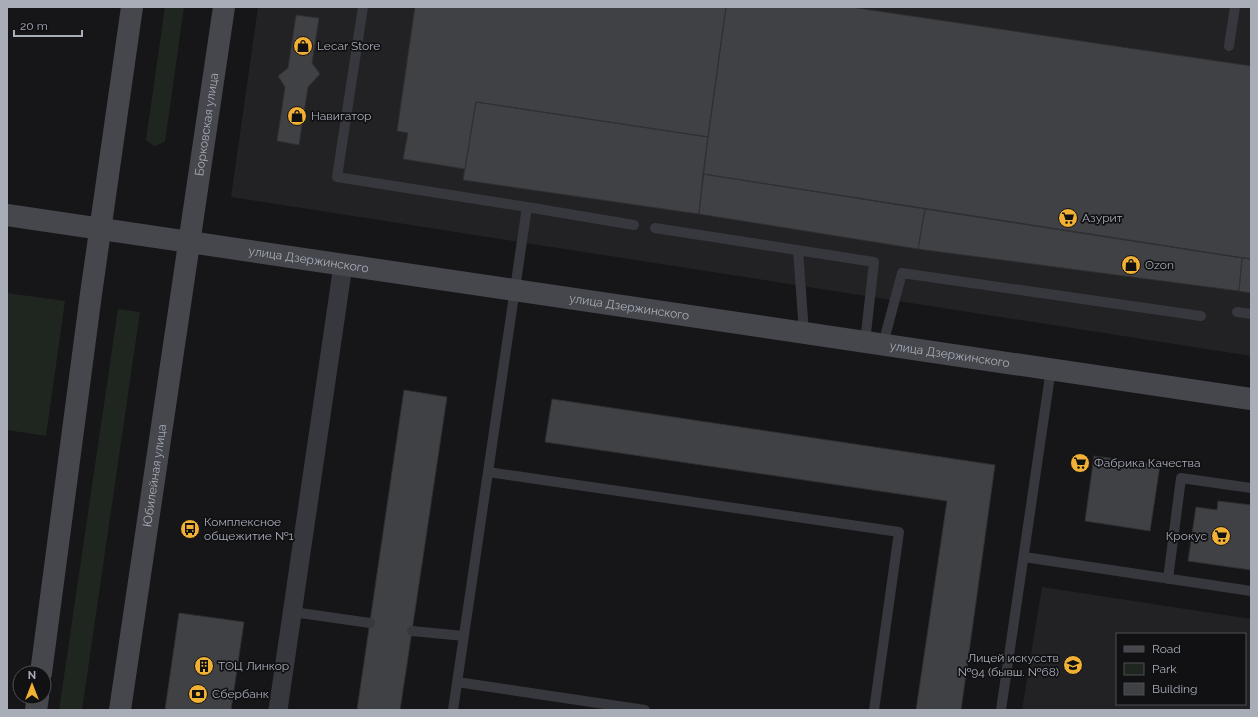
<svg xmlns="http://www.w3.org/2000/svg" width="1258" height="717" font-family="Raleway,sans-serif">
	<rect width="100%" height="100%" fill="#161618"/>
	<path fill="#222225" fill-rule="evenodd" d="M258,7H1251V356L231,197Z
		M1042,587L1251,619V710H1022ZM1117,634H1245V704H1117Z"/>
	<path fill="#1e261f" d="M165,7H184L165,142L154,146L146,140Z
		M7,293L65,301L46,436L7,430Z
		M118,309L140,312L82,710H59Z"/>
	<path fill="#404145" stroke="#303034" d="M415,7H726L708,137L476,102L465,169L403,159L408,133L397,131Z
		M726,7H850L1251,66V259L703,174Z
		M296,15L319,18L312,63L320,74L308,87L299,145L277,141L285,87L278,76L288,68Z
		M476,102L708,137L699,214L463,180Z
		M703,174L925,209L918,249L699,214Z
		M925,209L1242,258L1239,291L918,249Z
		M1242,258L1251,259V293L1239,291Z
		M404,390L447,397L407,664L400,710H357Z
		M552,399L995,465L961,710H916L947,501L545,442Z
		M1094,456L1160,465L1150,531L1085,521Z
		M1218,501L1251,505V570L1188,561L1196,507L1217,510Z
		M179,613L244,622L231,710H165Z"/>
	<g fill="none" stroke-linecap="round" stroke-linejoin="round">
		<path stroke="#37383d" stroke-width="10" d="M363,7L337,177L527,207
			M1229,46L1235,7
			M655,228L874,262L865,342
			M798,250L804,333
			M1237,312L1251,314
			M883,344L902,273L1201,316
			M488,472L899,532L874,710
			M1024,557L1251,591
			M1168,579L1181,478L1251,488
			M293,612L370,623
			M412,631L464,636
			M457,682L645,710
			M453,710L527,207L634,225
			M1001,710L1051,369"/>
		<path stroke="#37383d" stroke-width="19" d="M278,710L343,265"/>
		<g stroke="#45474d" stroke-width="22">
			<path id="s1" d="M7,215L1251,399"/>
			<path d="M41,673L91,294L132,7"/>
			<path d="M36,710L38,697"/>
			<path id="s2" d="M120,710L224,7"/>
		</g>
	</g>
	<defs>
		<symbol id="shop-disc" viewBox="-11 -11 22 22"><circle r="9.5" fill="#f2b134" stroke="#111113"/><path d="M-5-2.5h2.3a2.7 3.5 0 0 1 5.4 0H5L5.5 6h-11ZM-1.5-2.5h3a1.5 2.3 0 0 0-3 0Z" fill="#111"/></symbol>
		<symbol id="supermarket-disc" viewBox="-11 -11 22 22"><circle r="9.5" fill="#f2b134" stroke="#111113"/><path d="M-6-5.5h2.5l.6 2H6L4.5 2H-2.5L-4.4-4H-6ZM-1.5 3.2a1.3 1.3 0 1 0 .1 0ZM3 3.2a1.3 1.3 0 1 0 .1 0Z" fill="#111"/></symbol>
		<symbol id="bus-disc" viewBox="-11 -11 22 22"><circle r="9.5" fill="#f2b134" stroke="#111113"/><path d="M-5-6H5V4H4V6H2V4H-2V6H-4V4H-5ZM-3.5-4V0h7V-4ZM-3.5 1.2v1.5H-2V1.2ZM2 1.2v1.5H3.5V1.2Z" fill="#111"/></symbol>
		<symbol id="school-disc" viewBox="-11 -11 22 22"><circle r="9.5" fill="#f2b134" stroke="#111113"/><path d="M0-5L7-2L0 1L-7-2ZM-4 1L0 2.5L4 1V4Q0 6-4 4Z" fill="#111"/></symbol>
		<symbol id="building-disc" viewBox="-11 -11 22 22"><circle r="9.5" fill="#f2b134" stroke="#111113"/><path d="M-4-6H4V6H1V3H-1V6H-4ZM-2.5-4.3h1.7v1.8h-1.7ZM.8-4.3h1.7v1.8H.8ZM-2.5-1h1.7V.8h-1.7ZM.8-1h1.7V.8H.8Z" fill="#111"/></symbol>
		<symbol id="bank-disc" viewBox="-11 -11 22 22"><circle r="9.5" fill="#f2b134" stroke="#111113"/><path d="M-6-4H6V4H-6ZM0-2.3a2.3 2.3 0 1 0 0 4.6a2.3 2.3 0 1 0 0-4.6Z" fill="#111"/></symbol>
	</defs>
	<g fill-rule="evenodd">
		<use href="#shop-disc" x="292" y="35" width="22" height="22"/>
		<use href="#shop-disc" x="286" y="105" width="22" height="22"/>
		<use href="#supermarket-disc" x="1057" y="207" width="22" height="22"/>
		<use href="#shop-disc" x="1120" y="254" width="22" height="22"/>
		<use href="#supermarket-disc" x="1069" y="452" width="22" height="22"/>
		<use href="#bus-disc" x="179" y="518" width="22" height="22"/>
		<use href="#supermarket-disc" x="1210" y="525" width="22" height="22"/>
		<use href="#school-disc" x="1062" y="654" width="22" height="22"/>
		<use href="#building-disc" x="193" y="655" width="22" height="22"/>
		<use href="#bank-disc" x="187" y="683" width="22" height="22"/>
	</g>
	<g text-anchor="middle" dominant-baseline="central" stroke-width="3.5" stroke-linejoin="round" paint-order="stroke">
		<g font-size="12" fill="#a8adb8" stroke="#111113" text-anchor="start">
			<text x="317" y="46">Lecar Store</text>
			<text x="311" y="116">Навигатор</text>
			<text x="1082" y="218">Азурит</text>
			<text x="1145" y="265">Ozon</text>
			<text x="1094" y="463">Фабрика Качества</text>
			<text x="204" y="522">Комплексное<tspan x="204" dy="14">общежитие №1</tspan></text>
			<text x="1207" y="536" text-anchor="end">Крокус</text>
			<text x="1059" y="658" text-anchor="end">Лицей искусств<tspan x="1059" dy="14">№94 (бывш. №68)</tspan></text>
			<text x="218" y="666">ТОЦ Линкор</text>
			<text x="212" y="694">Сбербанк</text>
		</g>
		<g font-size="12" fill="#a8adb8" stroke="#111113">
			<text stroke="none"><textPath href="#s2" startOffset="592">Борковская улица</textPath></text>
			<text stroke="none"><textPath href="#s1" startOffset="305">улица Дзержинского</textPath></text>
			<text stroke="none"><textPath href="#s1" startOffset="629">улица Дзержинского</textPath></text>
			<text stroke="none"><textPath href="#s1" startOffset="953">улица Дзержинского</textPath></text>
			<text stroke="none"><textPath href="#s2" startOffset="237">Юбилейная улица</textPath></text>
		</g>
	</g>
	<rect width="1258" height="717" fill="none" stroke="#a8adb8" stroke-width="16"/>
	<rect x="1116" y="633" width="130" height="72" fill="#111113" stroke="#4d4f55"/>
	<rect x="1124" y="646" width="20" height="6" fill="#45474d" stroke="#4d4f55"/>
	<text x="1152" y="653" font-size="12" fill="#a8adb8">Road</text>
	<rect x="1124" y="663" width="20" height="12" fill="#1e261f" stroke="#4d4f55"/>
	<text x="1152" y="673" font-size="12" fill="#a8adb8">Park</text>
	<rect x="1124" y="683" width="20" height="12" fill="#404145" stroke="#4d4f55"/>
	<text x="1152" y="693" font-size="12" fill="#a8adb8">Building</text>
	<g transform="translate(32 685)"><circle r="19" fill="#111113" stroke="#4d4f55"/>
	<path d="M0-3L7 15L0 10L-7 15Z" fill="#f2b134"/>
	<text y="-6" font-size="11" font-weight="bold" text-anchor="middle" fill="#a8adb8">N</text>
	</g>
	<path d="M14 30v6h68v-6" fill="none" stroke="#a8adb8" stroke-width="2"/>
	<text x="20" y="30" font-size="12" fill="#a8adb8" stroke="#111113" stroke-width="3" paint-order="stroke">20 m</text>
</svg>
